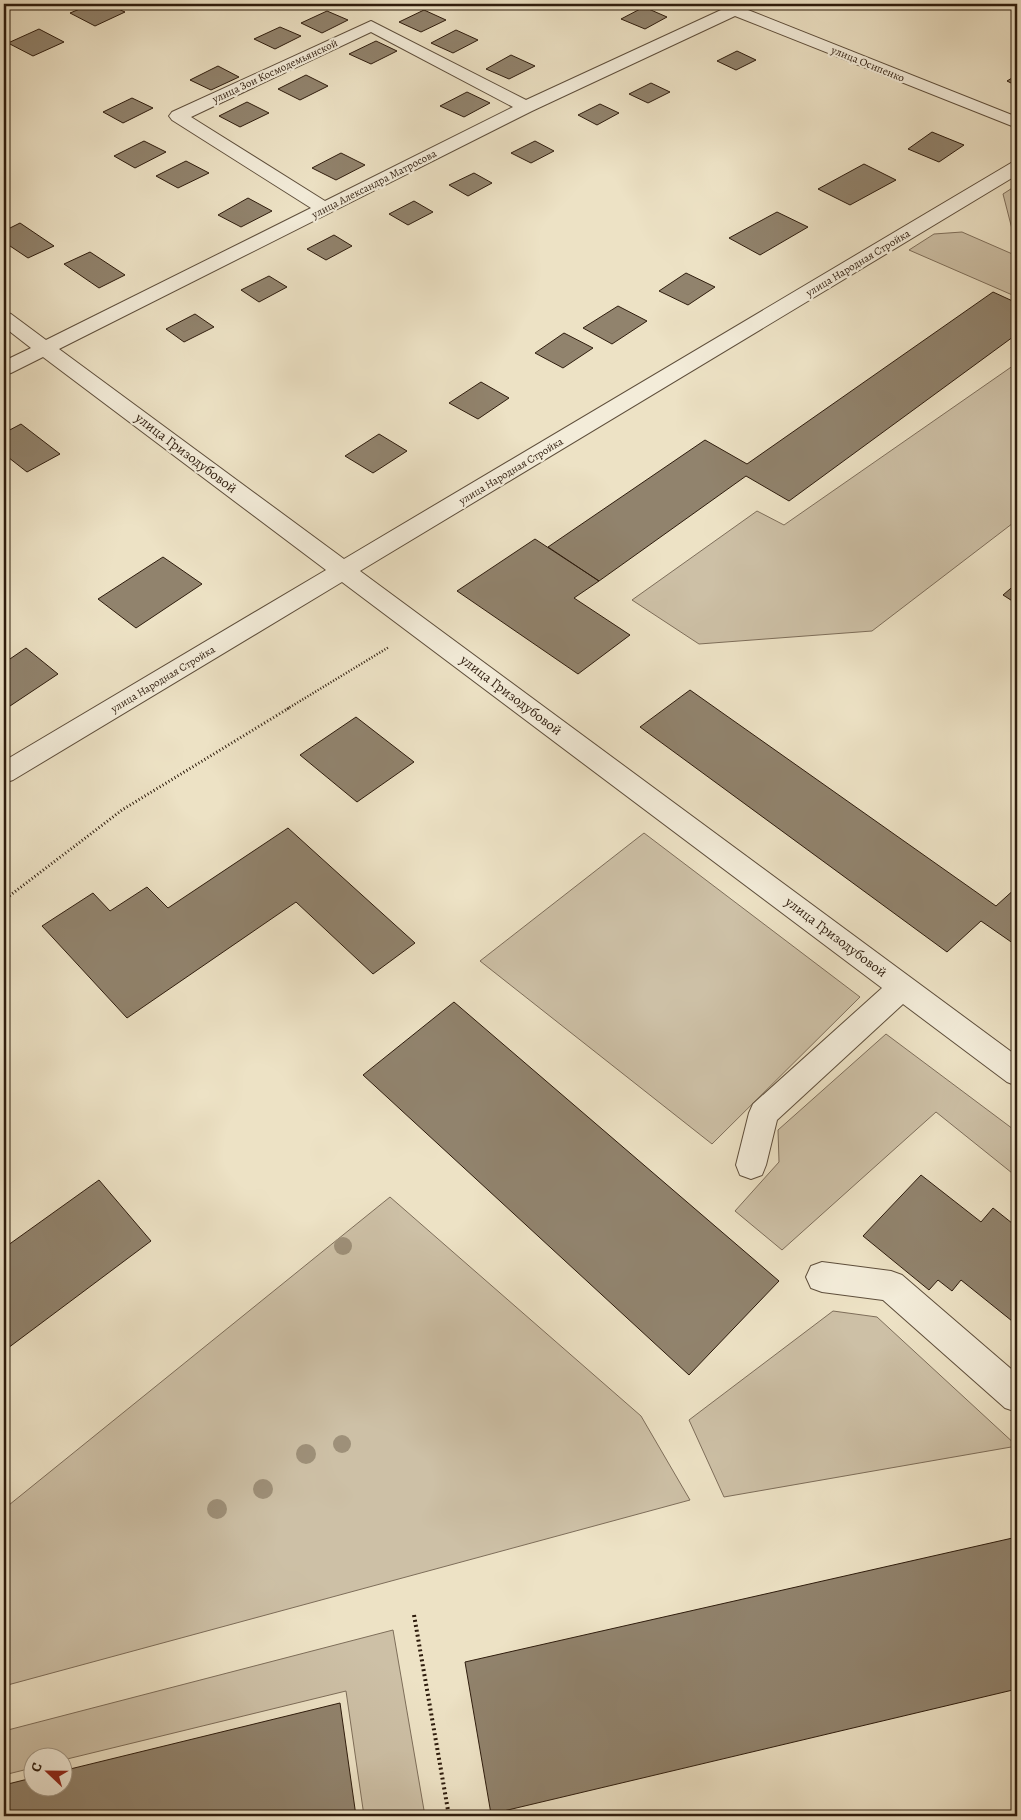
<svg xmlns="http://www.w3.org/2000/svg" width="1021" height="1820" font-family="Alegreya,serif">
	<rect width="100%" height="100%" fill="#ede2c5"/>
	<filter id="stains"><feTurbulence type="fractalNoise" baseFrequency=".004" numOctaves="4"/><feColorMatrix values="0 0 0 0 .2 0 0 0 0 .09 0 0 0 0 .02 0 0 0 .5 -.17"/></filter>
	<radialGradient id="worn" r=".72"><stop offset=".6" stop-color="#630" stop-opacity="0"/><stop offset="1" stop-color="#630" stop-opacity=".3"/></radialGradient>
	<path fill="#cdc0a6" stroke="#7e6e5a" d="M1017,185V231L1012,229L1003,194Z
		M962,232L1017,256V297L909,250L934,234Z
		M1017,363V520L872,631L699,644L632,600L757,511L784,525Z
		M644,833L860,997L712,1144L480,961Z
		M886,1034L1017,1132V1177L936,1112L782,1250L735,1211L779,1162L778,1130Z
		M390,1197L641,1416L690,1500L4,1686V1509Z
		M833,1311L877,1317L1017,1446L724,1497L689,1420Z
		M393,1630L425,1816H364L346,1691L63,1760L62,1758H32V1768L4,1775V1731Z"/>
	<path fill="#91836d" stroke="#2e1c0d" d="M92,4H107L125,12L95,26L70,13Z
		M644,7L667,17L645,29L621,19Z
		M424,10L446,20L421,32L399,22Z
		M327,11L348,20L322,33L301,23Z
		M280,27L301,36L275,49L254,39Z
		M39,29L64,42L33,56L8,43Z
		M456,30L478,40L453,53L431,43Z
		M376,41L397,51L371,64L349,54Z
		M737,51L756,60L736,70L717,61Z
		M511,55L535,66L509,79L486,69Z
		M218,66L239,77L211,90L190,80Z
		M306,75L328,86L300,100L278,89Z
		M1017,75V86L1007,81Z
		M651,83L670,92L648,103L629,94Z
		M467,92L490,103L464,117L440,106Z
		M132,98L153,108L123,123L103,112Z
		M247,102L269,113L240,127L219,116Z
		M600,104L619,113L597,125L578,115Z
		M932,132L964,145L939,162L908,149Z
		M144,141L166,152L135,168L114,156Z
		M535,141L554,151L531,163L511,153Z
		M341,153L365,165L336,180L312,168Z
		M186,161L209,173L178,188L156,176Z
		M864,164L896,180L850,205L818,189Z
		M474,173L492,183L468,196L449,185Z
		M248,198L272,211L241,227L218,215Z
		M414,201L433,212L408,225L389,214Z
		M777,212L808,227L760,255L729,238Z
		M20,223L54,246L28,258L4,242V231Z
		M334,235L352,246L326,260L307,249Z
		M90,252L125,275L99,288L64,264Z
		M686,273L715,287L688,305L659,291Z
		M269,276L287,287L259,302L241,290Z
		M993,292L1017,303V334L789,501L746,476L599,581L548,547L705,440L747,464Z
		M618,306L647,321L612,344L583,328Z
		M195,314L214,327L184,342L166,329Z
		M564,333L593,348L563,368L535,353Z
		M481,382L509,398L478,419L449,403Z
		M21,424L60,454L27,472L4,454V433Z
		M379,434L407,451L373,473L345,456Z
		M535,539L599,581L574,598L630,635L578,674L457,591Z
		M163,557L202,584L136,628L98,599Z
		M1017,583V604L1003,595Z
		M26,648L58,674L4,710V663Z
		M690,690L996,906L1017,887V946L981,921L947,952L640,727Z
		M356,717L414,762L357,802L300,755Z
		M288,828L415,943L373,974L296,902L127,1018L42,926L93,893L110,911L147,887L168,908Z
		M454,1002L779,1281L689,1375L363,1075Z
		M921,1175L981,1222L993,1208L1017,1227V1325L961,1280L952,1291L938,1280L929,1290L863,1236Z
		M99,1180L151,1241L4,1351V1248Z
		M1017,1537V1689L491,1814L465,1662Z
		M340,1703L356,1816H4V1785L32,1778V1788H62V1771Z"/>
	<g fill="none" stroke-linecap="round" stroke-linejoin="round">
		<defs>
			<path id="minor" d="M4,4H18L16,7L4,11Z
				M718,4H755L748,10L1017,117V128L735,16L532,111L59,349L344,559L1011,163L1017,162V175L360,571L1017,1056V1086L1007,1082L903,1004L777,1120L766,1165L762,1175L751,1179L740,1175L736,1165L749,1113L753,1104L882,988L342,582L13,780L4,783V761L326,570L43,357L11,373L4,375V361L31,348L4,327V312L11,314L46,340L311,208L172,120L169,116L172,112L371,21L526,100L721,10L716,6ZM371,32L513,107L325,201L191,117Z
				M822,1262L891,1271L902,1275L1017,1374V1412L1005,1408L883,1300L822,1292L811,1288L806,1277L811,1266Z"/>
		</defs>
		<use href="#minor" stroke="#5e4e3b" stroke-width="2"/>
		<path stroke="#2e1c0d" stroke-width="2.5" stroke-dasharray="1 2" stroke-linecap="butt" d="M287,709L389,647"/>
		<path stroke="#2e1c0d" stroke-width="3" stroke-dasharray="1 2.5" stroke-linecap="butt" d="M4,900L122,810L289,708"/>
		<path stroke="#2e1c0d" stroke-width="4" stroke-dasharray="2 3" stroke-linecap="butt" d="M414,1615L449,1816
			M999,1816L1017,1812"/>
		<use href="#minor" fill="#f3ecd9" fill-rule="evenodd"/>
	</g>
	<g fill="#9e9079">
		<circle cx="343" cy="1246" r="9"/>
		<circle cx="342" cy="1444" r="9"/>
		<circle cx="306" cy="1454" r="10"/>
		<circle cx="263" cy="1489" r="10"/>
		<circle cx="217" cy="1509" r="10"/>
	</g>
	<g text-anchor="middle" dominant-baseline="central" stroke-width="4.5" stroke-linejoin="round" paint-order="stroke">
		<g font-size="11" fill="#2e1c0d" stroke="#f3ecd9">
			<text transform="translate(868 64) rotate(22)">улица Осипенко</text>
			<text transform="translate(275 71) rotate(-25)">улица Зои Космодемьянской</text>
			<text transform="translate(374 184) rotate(-27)">улица Александра Матросова</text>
			<text transform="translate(858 263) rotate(-31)">улица Народная Стройка</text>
			<text transform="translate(511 471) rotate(-31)">улица Народная Стройка</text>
			<text transform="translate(163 679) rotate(-31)">улица Народная Стройка</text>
		</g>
		<g font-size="14" fill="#2e1c0d" stroke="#f3ecd9">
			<text transform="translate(186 453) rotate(37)">улица Гризодубовой</text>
			<text transform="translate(511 695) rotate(37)">улица Гризодубовой</text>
			<text transform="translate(836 937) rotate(37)">улица Гризодубовой</text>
		</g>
	</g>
	<rect width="1021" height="1820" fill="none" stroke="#ede2c5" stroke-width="20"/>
	<rect x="5" y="5" width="1011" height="1810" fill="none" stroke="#2e1c0d" stroke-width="2.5"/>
	<rect x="10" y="10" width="1001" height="1800" fill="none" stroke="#2e1c0d"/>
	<g transform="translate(48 1772) rotate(292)"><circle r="24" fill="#f3ecd9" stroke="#a49987"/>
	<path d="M0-4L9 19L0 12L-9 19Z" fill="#8f2418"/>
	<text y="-8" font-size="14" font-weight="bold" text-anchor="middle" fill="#2e1c0d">С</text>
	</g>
	<rect width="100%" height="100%" filter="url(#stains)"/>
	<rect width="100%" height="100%" fill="url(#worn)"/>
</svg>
